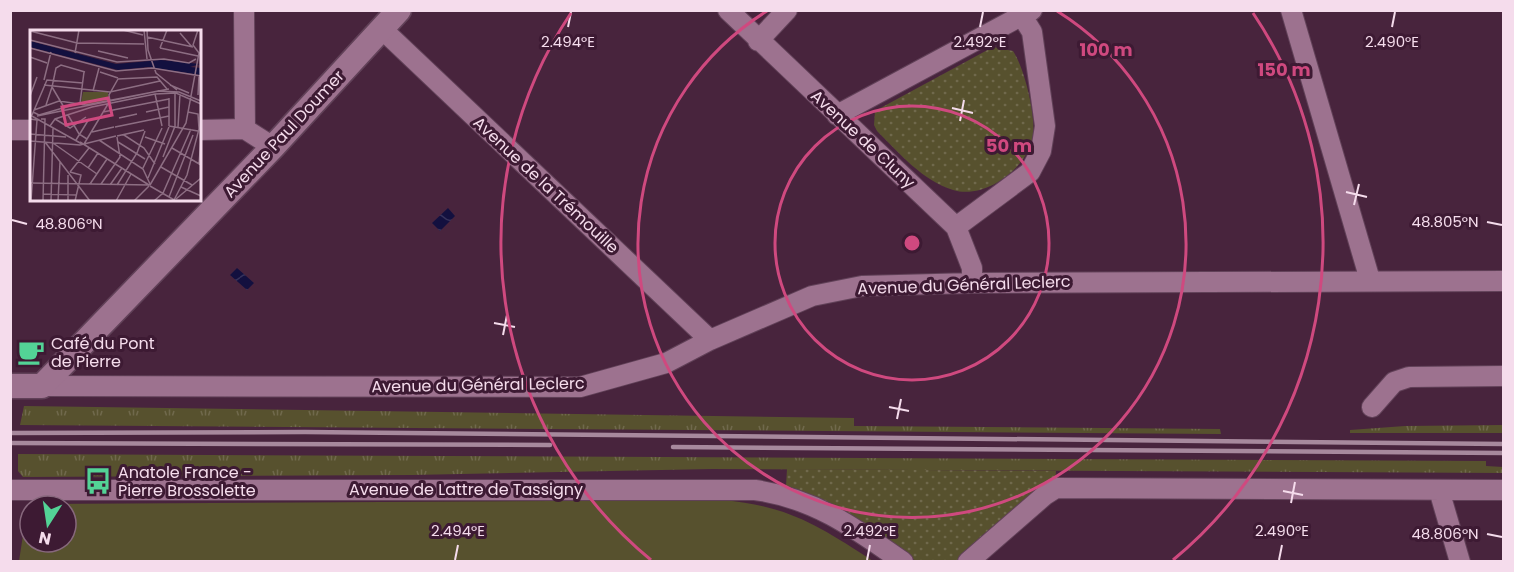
<svg xmlns="http://www.w3.org/2000/svg" width="1514" height="572" font-family="Poppins,sans-serif">
	<defs>
		<pattern id="grass-tufts" width="24" height="20" patternUnits="userSpaceOnUse" patternTransform="scale(1.5)"><rect width="24" height="20" fill="#57512e"/><path d="M3 7l-1-3M5 7V3M7 7l1-3M15 17l-1-3M17 17v-4M19 17l1-3" fill="none" stroke="#70694c"/></pattern>
		<pattern id="park-dots" width="8" height="8" patternUnits="userSpaceOnUse" patternTransform="scale(1.5)"><rect width="8" height="8" fill="#57512e"/><path d="M2 2h.1M6 6h.1" fill="none" stroke="#70694c" stroke-width="1.8" stroke-linecap="round"/></pattern>
		<pattern id="water-waves" width="16" height="10" patternUnits="userSpaceOnUse" patternTransform="scale(1.5)"><rect width="16" height="10" fill="#13103f"/><path d="M0 5q4-4 8 0t8 0" fill="none" stroke="#36325b"/></pattern>
	</defs>
	<rect width="100%" height="100%" fill="#48243d"/>
	<path fill="url(#grass-tufts)" d="M24,406L854,418V426L1220,429L1221,434L20,425Z
		M1503,425V433H1350V430L1405,426Z
		M18,454L1486,461V466L1503,467L1504,473L712,469L412,475L23,477L18,471Z"/>
	<path fill="url(#park-dots)" d="M993,47L1013,51C1024,67 1036,115 1033,136C1028,168 985,200 953,190C923,181 899,153 877,131L874,125L875,111Z
		M787,469L1056,471L1055,484L959,561H916L834,508L813,496L786,486Z"/>
	<path fill="#57512e" d="M723,500C789,506 819,526 873,561H19L25,522L30,517V542H66V506H39L41,504Z"/>
	<path fill="url(#water-waves)" d="M448,208L455,216L440,231L432,223Z
		M237,268L254,283L247,290L230,275Z"/>
	<g fill="none" stroke-linecap="round" stroke-linejoin="round">
		<defs>
			<path id="minor" d="M244,10L245,129
				M728,10L956,227L972,268V283
				M1291,10L1370,280
				M382,29L710,340
				M758,41L787,10
				M837,115L1032,10
				M10,130H32
				M200,130L245,129L273,147
				M956,227L1030,172L1041,151L1045,126L1032,32L1022,16
				M42,386L580,387L666,363L710,340L812,296L862,286L972,283L1504,281
				M1372,407L1394,382L1409,377L1504,376
				M10,490H755C814,498 855,528 903,562
				M1439,490L1460,562
				M968,562L1045,495L1056,488L1504,490"/>
			<path id="tertiary" d="M10,386H42L273,147L399,10"/>
		</defs>
		<use href="#minor" stroke="#614158" stroke-width="22"/>
		<use href="#tertiary" stroke="#614158" stroke-width="27"/>
		<use href="#minor" stroke="#9d728f" stroke-width="20"/>
		<use href="#tertiary" stroke="#9d728f" stroke-width="24"/>
		<path stroke="#a7899d" stroke-width="4.5" d="M10,433L305,432L1504,444
			M10,443L550,445
			M673,447L1504,453"/>
	</g>
	<path fill="none" stroke="#f5dcec" stroke-width="2" d="M568,27L571,12M980,27L983,12M1392,27L1395,12M952,108L973,113M960,121L964,100M1346,192L1367,197M1354,205L1359,184M12,220L27,224M1487,222L1502,225M494,323L515,327M503,335L507,315M889,407L909,411M897,419L901,399M1283,491L1303,495M1291,503L1295,482M1487,534L1502,537M455,560L458,545M867,560L870,545M1279,560L1282,545"/>
	<g fill="none" stroke="#cf497f" stroke-width="3">
		<circle cx="912" cy="243" r="137"/>
		<path d="M1057 11A274 274 0 1 1 767 11"/>
		<path d="M651 560A411 411 0 0 1 571 13M1253 13A411 411 0 0 1 1173 560"/>
	</g>
	<defs>
		<symbol id="cafe-bare" viewBox="-9 -9 18 18"><path d="M-5.5-4.5H6V0H3Q3 3.5 0 3.5H-2.5Q-5.5 3.5-5.5 0ZM3-3.2v2h1.7v-2ZM-6 4.5H4V6H-6Z" fill="#53d396" stroke="#3d1a33" stroke-width="2.5" paint-order="stroke"/></symbol>
		<symbol id="bus-bare" viewBox="-9 -9 18 18"><path d="M-5-6H5V4H4V6H2V4H-2V6H-4V4H-5ZM-3.5-4V0h7V-4ZM-3.5 1.2v1.5H-2V1.2ZM2 1.2v1.5H3.5V1.2Z" fill="#53d396" stroke="#3d1a33" stroke-width="2.5" paint-order="stroke"/></symbol>
	</defs>
	<g fill-rule="evenodd">
		<use href="#cafe-bare" x="12" y="333" width="38" height="38"/>
		<use href="#bus-bare" x="79" y="462" width="38" height="38"/>
	</g>
	<g text-anchor="middle" dominant-baseline="central" stroke-width="6" stroke-linejoin="round" paint-order="stroke">
		<g font-size="16" fill="#f5dcec" stroke="#3d1a33">
			<text transform="translate(284 134) rotate(-47)">Avenue Paul Doumer</text>
			<text transform="translate(863 139) rotate(43)">Avenue de Cluny</text>
			<text transform="translate(546 185) rotate(43)">Avenue de la Trémouille</text>
			<text transform="translate(964 285) rotate(-2)">Avenue du Général Leclerc</text>
			<text transform="translate(478 385) rotate(-1)">Avenue du Général Leclerc</text>
			<text x="466" y="489">Avenue de Lattre de Tassigny</text>
		</g>
		<g font-size="16" fill="#f5dcec" stroke="#3d1a33" text-anchor="start">
			<text x="51" y="343">Café du Pont<tspan x="51" dy="18">de Pierre</tspan></text>
			<text x="118" y="472">Anatole France -<tspan x="118" dy="18">Pierre Brossolette</tspan></text>
		</g>
	</g>
	<g transform="translate(30 30)">
		<rect width="171" height="171" fill="#48243d"/>
		<path d="M53,62H78V70L56,75L51,73Z" fill="#57512e"/>
		<path d="M0,11L86,34L131,30L170,34L160,37L171,38V45L118,37L88,40L0,17Z" fill="#13103f"/>
		<path fill="none" stroke="#8d6e83" stroke-width="1.5" d="M93,0L113,5M114,0L117,29M117,0L118,20L126,43L147,60M0,1L47,13L114,14M150,3L162,17M117,7L163,17M0,10L87,32L134,29L159,33L166,29M0,18L86,41L122,38L171,46M130,18L168,26M130,18L137,0M68,21L98,28M45,23L49,0M0,27L17,33M70,42L88,48M88,49L127,47L137,59M14,50L21,22M14,55L80,62L130,51M140,55L159,63M63,61L69,38M125,64L132,96M168,65L169,46M0,66L7,47M50,73L54,42M16,75L22,57M35,79L22,57L26,38L31,35L55,42M4,80L29,71L56,75L139,59M3,82L9,85L50,73M73,82L139,69M116,82L139,77M0,85L52,114M2,85L17,50L53,53M38,85L49,104L57,109M82,85L79,65L88,49M7,86L128,61L149,62L171,71M89,88L107,84M0,89L7,90L1,171M11,89H15L13,171M25,89L40,98L56,87M20,96L25,89L62,77L125,64L146,63L171,74M139,96V68M139,96L168,101M85,97L139,86M148,97L150,64M62,102L84,97M0,104L36,107M94,105L114,118L125,134M87,106L114,100M115,107L135,114M46,110L59,89M69,110L113,139L120,154M0,111L50,115L86,106M15,112L60,171M50,112L119,155M88,112L115,129M23,113L67,144M54,114L78,74M142,118L171,135M133,127L145,96V63M169,134L171,109M131,137L162,155M58,138L68,123M113,138L132,98M40,142L51,145L45,171M40,142L59,118M118,148L139,97M0,153L120,155M60,154L77,129M71,154L90,127L87,107M80,155L92,138M87,155L107,123L115,101M120,155L156,93L169,23L163,15L168,0M120,156L146,171M151,157L171,166M13,164L47,165M139,167L163,105M146,169L171,148M144,170L157,145L169,99L168,84L158,82M21,171L23,98M28,171L30,132M38,171V145M86,171L101,144M104,171L119,156M124,171L133,163L161,99"/>
		<path fill="#cf497f" fill-opacity="0.15" stroke="#cf497f" stroke-width="3" d="M78,68L82,85L36,95L32,77Z"/>
		<rect width="171" height="171" fill="none" stroke="#f5dcec" stroke-width="3"/>
	</g>
	<g font-size="15" text-anchor="middle" fill="#f5dcec" stroke="#3d1a33" stroke-width="6" stroke-linejoin="round" paint-order="stroke">
		<text x="568" y="47">2.494°E</text>
		<text x="980" y="47">2.492°E</text>
		<text x="1392" y="47">2.490°E</text>
		<text x="1445" y="227">48.805°N</text>
		<text x="69" y="229">48.806°N</text>
		<text x="458" y="536">2.494°E</text>
		<text x="870" y="536">2.492°E</text>
		<text x="1282" y="536">2.490°E</text>
		<text x="1445" y="539">48.806°N</text>
	</g>
	<circle cx="912" cy="243" r="9" fill="#cf497f" stroke="#3d1a33" stroke-width="3"/>
	<g font-size="18" text-anchor="middle" font-weight="bold" fill="#cf497f" stroke="#3d1a33" stroke-width="6" stroke-linejoin="round" paint-order="stroke">
		<text x="1106" y="56">100 m</text>
		<text x="1284" y="76">150 m</text>
		<text x="1009" y="152">50 m</text>
	</g>
	<rect width="1514" height="572" fill="none" stroke="#f5dcec" stroke-width="24"/>
	<g transform="translate(48 524) rotate(192)"><circle r="28" fill="#3d1a33" stroke="#87687d" stroke-width="1.5"/>
	<path d="M0-4.5L10 22L0 15L-10 22Z" fill="#53d396"/>
	<text y="-9" font-size="16" font-weight="bold" text-anchor="middle" fill="#f5dcec">N</text>
	</g>
</svg>
